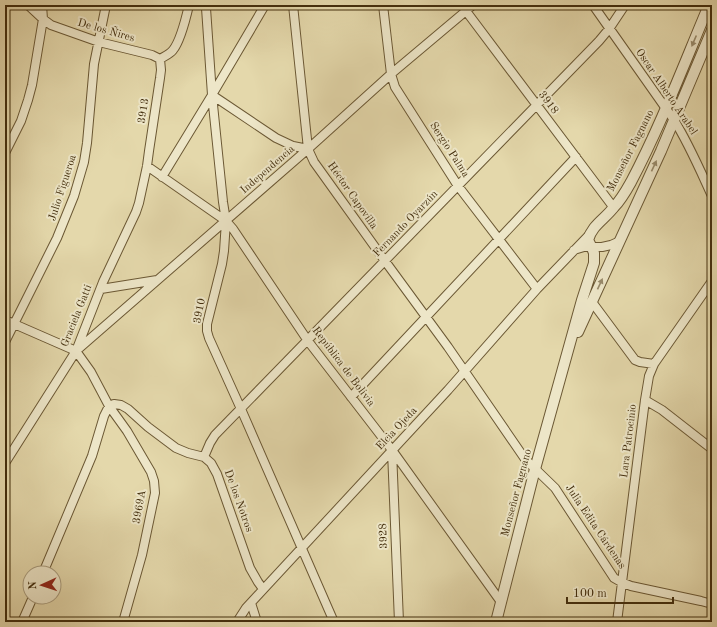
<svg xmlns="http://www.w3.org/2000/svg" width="717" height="627" font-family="'Old Standard TT',serif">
	<rect width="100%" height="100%" fill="#e4d8ab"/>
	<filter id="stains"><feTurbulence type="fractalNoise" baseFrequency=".005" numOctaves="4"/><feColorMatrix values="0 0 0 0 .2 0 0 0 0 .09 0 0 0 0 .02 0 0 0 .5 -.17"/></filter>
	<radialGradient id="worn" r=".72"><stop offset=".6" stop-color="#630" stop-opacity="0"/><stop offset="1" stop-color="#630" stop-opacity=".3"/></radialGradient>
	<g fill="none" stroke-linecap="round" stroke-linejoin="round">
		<defs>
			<path id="minor" d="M28,5L43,19L51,25L99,42L152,55L160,59
				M205,5L206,8L212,95L223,202L226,221L224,251L222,264L207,324V331L209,338L241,409L334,622
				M293,5L308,149L314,162L385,261L448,347L525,459L555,488L614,578L621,582L631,586L701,601L712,604
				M383,5L391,74L395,87L458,186L537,289
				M593,5L674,120C689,144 700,170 712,196
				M466,11L614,208
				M160,59C165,56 170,54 173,50C181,40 186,18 189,5
				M212,95L276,138L293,146L308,149
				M5,153L21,121L28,100L32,85L43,19L42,5
				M147,166L226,221L233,229L308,341L392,450L501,602
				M162,177L212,95L265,5
				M574,250L584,247H602L611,245L620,241
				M101,289L157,280
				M592,302L635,360L640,362L654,364
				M5,320L76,351L91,372L109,406L114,404L121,405L128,409L148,427L176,448L188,453L204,457L211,463L217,474L250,568L258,582L263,589
				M5,342L57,238L74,196L84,162L87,143L94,64L106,5
				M76,351L308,149L391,74L473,5
				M351,397L576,157
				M645,400L662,410L712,449
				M392,451L399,622
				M204,457L210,443L215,435L599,41L609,29L625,5
				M5,463L76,351L103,282L136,212L139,203L147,166L149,151L160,78L161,70L160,59
				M43,573L92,456L104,416L109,406L127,431L151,472L154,481L155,493L142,555L123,622
				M251,603L257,622
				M22,622L33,597
				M237,622L246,608L448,390L537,289L590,234
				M617,622L645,400L649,376L654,364L712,281"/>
			<path id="tertiary" d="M578,332L661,151L712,30
				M496,622L535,469L582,300L594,263V253L592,248L588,240C592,225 605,219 614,207C621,200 626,191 631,182C661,125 684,64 709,5"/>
		</defs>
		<use href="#minor" stroke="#6b5834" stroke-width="10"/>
		<use href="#tertiary" stroke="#6b5834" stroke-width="12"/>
		<use href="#minor" stroke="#ede6c8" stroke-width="8"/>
		<use href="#tertiary" stroke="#ede6c8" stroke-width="10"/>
	</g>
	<defs><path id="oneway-solid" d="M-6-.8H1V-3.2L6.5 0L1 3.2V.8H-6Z"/></defs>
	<g fill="#988a6a">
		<use href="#oneway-solid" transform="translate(694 41) rotate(113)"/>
		<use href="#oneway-solid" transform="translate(654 166) rotate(-65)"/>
		<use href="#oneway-solid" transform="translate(600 284) rotate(-65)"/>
	</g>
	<g text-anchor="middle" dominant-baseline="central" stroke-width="4" stroke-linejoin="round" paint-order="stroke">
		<g font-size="11" fill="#432e0d" stroke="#ede6c8">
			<text transform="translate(106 31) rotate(16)">De los Ñires</text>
			<text transform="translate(666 92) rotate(56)">Oscar Alberto Arabel</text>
			<text transform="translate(548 103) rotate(53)">3918</text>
			<text transform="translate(144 111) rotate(-81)">3913</text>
			<text transform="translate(449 150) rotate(57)">Sergio Palma</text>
			<text transform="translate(631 151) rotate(-63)">Monseñor Fagnano</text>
			<text transform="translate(268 170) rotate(-41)">Independencia</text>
			<text transform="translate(63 188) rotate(-72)">Julio Figueroa</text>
			<text transform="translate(352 196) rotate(55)">Héctor Capovilla</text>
			<text transform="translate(406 224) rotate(-46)">Fernando Oyarzún</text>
			<text transform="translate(200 311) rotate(-79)">3910</text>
			<text transform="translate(77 316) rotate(-68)">Graciela Gatti</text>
			<text transform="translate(343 367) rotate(53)">República de Bolivia</text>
			<text transform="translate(397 429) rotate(-47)">Elcia Ojeda</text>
			<text transform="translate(629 441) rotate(-83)">Lara Patrocinio</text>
			<text transform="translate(517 493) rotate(-75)">Monseñor Fagnano</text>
			<text transform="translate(238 501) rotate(70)">De los Notros</text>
			<text transform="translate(140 507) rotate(-80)">3969A</text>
			<text transform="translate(595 527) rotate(56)">Julia Edita Cárdenas</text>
			<text transform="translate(384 536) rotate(-92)">3928</text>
		</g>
	</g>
	<rect width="717" height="627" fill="none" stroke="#e4d8ab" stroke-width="20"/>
	<rect x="6" y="6" width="705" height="615" fill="none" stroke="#432e0d" stroke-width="2"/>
	<rect x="10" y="10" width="697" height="607" fill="none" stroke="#432e0d"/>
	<g transform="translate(42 585) rotate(267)"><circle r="19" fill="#ede6c8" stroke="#a99c7d"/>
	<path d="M0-3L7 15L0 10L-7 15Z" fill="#8f2418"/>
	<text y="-6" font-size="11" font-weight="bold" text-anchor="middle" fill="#432e0d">N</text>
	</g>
	<path d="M567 597v6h106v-6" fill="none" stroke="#432e0d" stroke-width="2"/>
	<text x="573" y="597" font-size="12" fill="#432e0d" stroke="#ede6c8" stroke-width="3" paint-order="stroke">100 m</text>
	<rect width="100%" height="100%" filter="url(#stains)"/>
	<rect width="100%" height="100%" fill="url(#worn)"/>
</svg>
